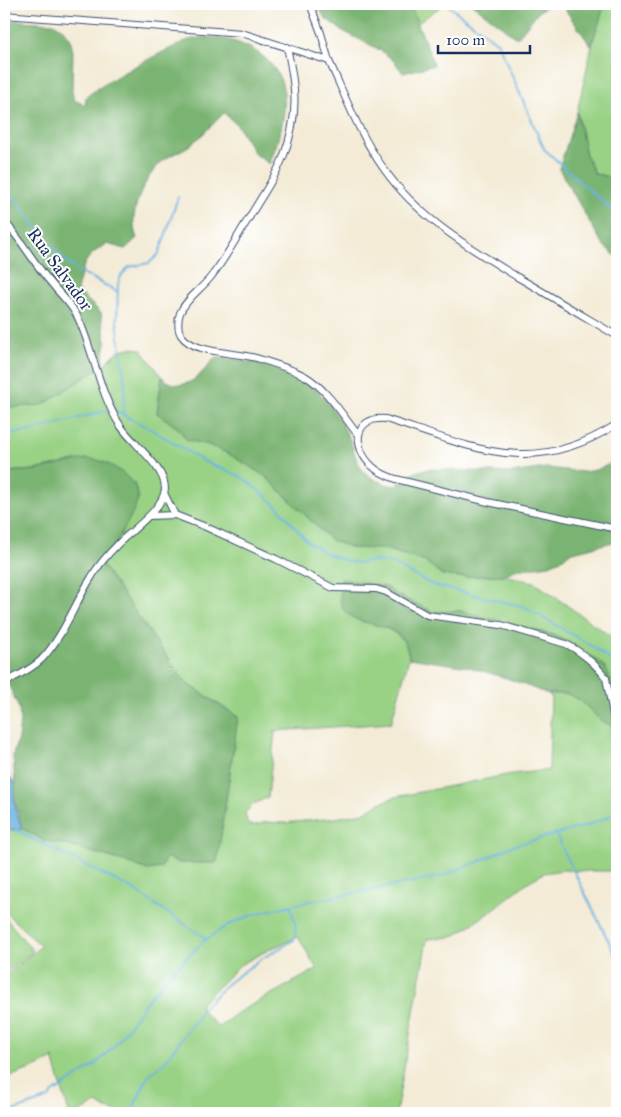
<svg xmlns="http://www.w3.org/2000/svg" width="621" height="1117" font-family="'IM FELL Great Primer',serif">
	<rect width="100%" height="100%" fill="#fff"/>
	<filter id="ink" filterUnits="userSpaceOnUse"><feTurbulence type="fractalNoise" baseFrequency=".02" numOctaves="2"/><feDisplacementMap in="SourceGraphic" scale="10" xChannelSelector="R" yChannelSelector="G"/><feConvolveMatrix kernelMatrix="1 2 1 2 8 2 1 2 1" color-interpolation-filters="sRGB"/></filter>
	<filter id="wash" filterUnits="userSpaceOnUse"><feTurbulence type="fractalNoise" baseFrequency=".0096" numOctaves="4" result="noise"/><feDisplacementMap in="SourceGraphic" scale="20" xChannelSelector="R" yChannelSelector="G"/><feGaussianBlur stdDeviation="1.12" result="paint"/><feColorMatrix in="noise" values="0 0 0 0 0 0 0 0 0 0 0 0 0 0 0 0 0 1.4 0 .05"/><feComposite in="paint" operator="in"/></filter>
	<g filter="url(#wash)">
		<rect width="100%" height="100%" fill="#f3ebd6"/>
		<path fill="#99d285" stroke="#5a8072" fill-rule="evenodd" d="M399,4H444L418,23L413,11Z
			M605,4H617V187L606,176L595,174L586,155L577,112L594,37Z
			M130,348L141,349L162,377L157,413L178,428L187,440L209,445L229,454L265,476L331,540L353,548L385,549L401,554L426,562L443,575L459,577L504,575L534,582L617,641V707L616,690L596,660L582,652L577,647L553,635L460,611L433,612L395,594L386,587L341,580L357,620C381,625 407,631 409,658L391,723L275,731L268,797L254,804L245,813L248,825H256L266,822L283,823L335,818L363,813L380,803L395,797L512,774L549,770L551,696L548,694C554,694 562,692 568,694C581,696 598,718 610,725L617,723V869L612,871H585L562,870L544,873L528,882L490,912L453,937L427,939L396,1113H124L106,1109L97,1103L78,1113H69L53,1058C40,1068 19,1072 4,1079V978L41,946L7,914L4,904V873L8,870V866L4,864V831L23,829L45,841L63,844L124,861L148,870L166,857L180,863L217,861L238,717L184,681L102,565L133,511L139,498L134,483L74,461L35,470L4,472V408L43,404L102,366L120,350ZM298,937L317,969L237,1013L219,1027L201,1010V1004L240,965L270,949Z
			M4,916L33,951L4,975Z"/>
		<path fill="#7ab472" stroke="#4a7268" d="M316,4H399L413,11L434,65L403,73L394,61L380,50L341,30L325,18Z
			M472,4H605L591,46L562,5L551,4L539,11L517,38Z
			M4,20L54,23L64,30L70,38L73,52L72,92L74,100L85,105L86,97C111,78 137,65 165,51C173,48 181,42 189,40C225,30 280,51 284,94C286,120 278,139 270,164L255,154L237,125L224,113C213,124 202,136 190,145C182,151 171,154 163,161C145,175 126,216 137,238L125,249L107,244C82,258 84,265 77,290L101,313L106,342L102,366L43,405L4,408Z
			M577,112L586,155L595,174L606,176L617,187V257L603,245L559,169Z
			M214,358C235,358 285,367 303,378C320,389 341,419 349,438C353,446 354,455 358,463C365,477 381,484 396,486C407,477 413,471 428,469L510,473L547,468L583,472L596,470L610,464L617,455V541L569,553L561,560L549,565L515,570L504,575L459,577L442,575L426,562L401,554L385,549L353,548L331,540L265,476L229,454L209,445L187,440L178,428L157,413L162,377C183,396 201,376 214,358Z
			M85,459C101,459 111,464 124,474C131,481 137,486 138,496C139,507 109,554 102,565L184,681L213,701L238,717L217,862L214,863H180L166,857L161,868L148,870L124,861L63,844L45,841L22,828L13,794L15,784L13,755L18,738L20,722L19,708L4,675V472L35,470Z
			M341,579L386,587L395,594L433,612L460,611L553,635L577,647L582,652L593,657L605,667L616,690L617,723L610,725L600,720L580,700L568,694H548L509,679L469,667L409,658C405,616 361,632 344,610C338,602 341,588 341,579Z"/>
		<path fill="#69b2e1" stroke="#4270a0" d="M4,768L15,784C12,798 16,818 23,829L4,831Z"/>
		<g fill="none" stroke-linecap="round" stroke-linejoin="round">
			<path stroke="#69b2e1" stroke-width="2" d="M446,4L498,43L544,149L617,215
				M4,184L49,244L64,260L77,270L118,292
				M115,411L149,428L205,462L242,477L276,505L307,541L323,552L343,560L357,563L373,561L391,563L433,585L525,607L595,648L617,665
				M123,414L125,385L117,321L118,284L121,276L129,267L149,263L158,255L165,237L178,197
				M4,434L31,431L108,410
				M16,830L134,890L207,939
				M555,833L617,958
				M7,1113L49,1098L53,1093L95,1065L117,1043L149,998L174,970L204,941L228,925L255,914L296,904L439,877L478,862L512,846L586,826L617,813
				M131,1113L146,1080L150,1074L163,1064L207,1004L228,983L261,959L294,940L296,927L290,905"/>
		</g>
	</g>
	<g filter="url(#ink)">
		<g fill="none" stroke-linecap="round" stroke-linejoin="round">
			<defs>
				<path id="minor" d="M310,4L321,33L329,61
					M4,15L242,33L329,61C346,98 360,136 384,169C418,218 470,248 519,278C552,297 585,317 617,336
					M287,47C296,89 299,114 284,155C276,177 261,197 249,218C236,238 225,260 210,278C200,290 186,299 180,313C178,319 177,329 181,335C193,354 236,352 256,358C272,363 290,368 305,376C326,388 344,417 358,435
					M4,221C22,240 34,264 52,284C61,296 73,305 79,320C94,353 100,395 120,425C132,444 165,466 165,489C164,508 132,530 119,543C109,553 98,565 91,578C74,605 64,635 42,659C32,669 17,676 4,683
					M617,424C532,479 473,447 386,419C353,416 352,448 372,466C379,473 387,476 396,479L488,502L617,529
					M164,493L175,515
					M149,516L175,515L206,527L276,559L333,588L376,589L386,592L427,615L501,625L566,644C580,651 597,665 606,678L617,735"/>
			</defs>
			<use href="#minor" stroke="#3b4b70" stroke-width="8"/>
			<use href="#minor" stroke="#fff" stroke-width="6"/>
		</g>
	</g>
	<g text-anchor="middle" dominant-baseline="central" stroke-width="4" stroke-linejoin="round" paint-order="stroke">
		<g font-size="18" fill="#1b2f5e" stroke="#fff">
			<text transform="translate(60 269) rotate(54)">Rua Salvador</text>
		</g>
	</g>
	<rect width="621" height="1117" fill="none" stroke="#fff" stroke-width="20"/>
	<path d="M438 45v8h92v-8" fill="none" stroke="#1b2f5e" stroke-width="2.5"/>
	<text x="446" y="45" font-size="15" fill="#1b2f5e" stroke="#ffffff" stroke-width="4" paint-order="stroke">100 m</text>
</svg>
